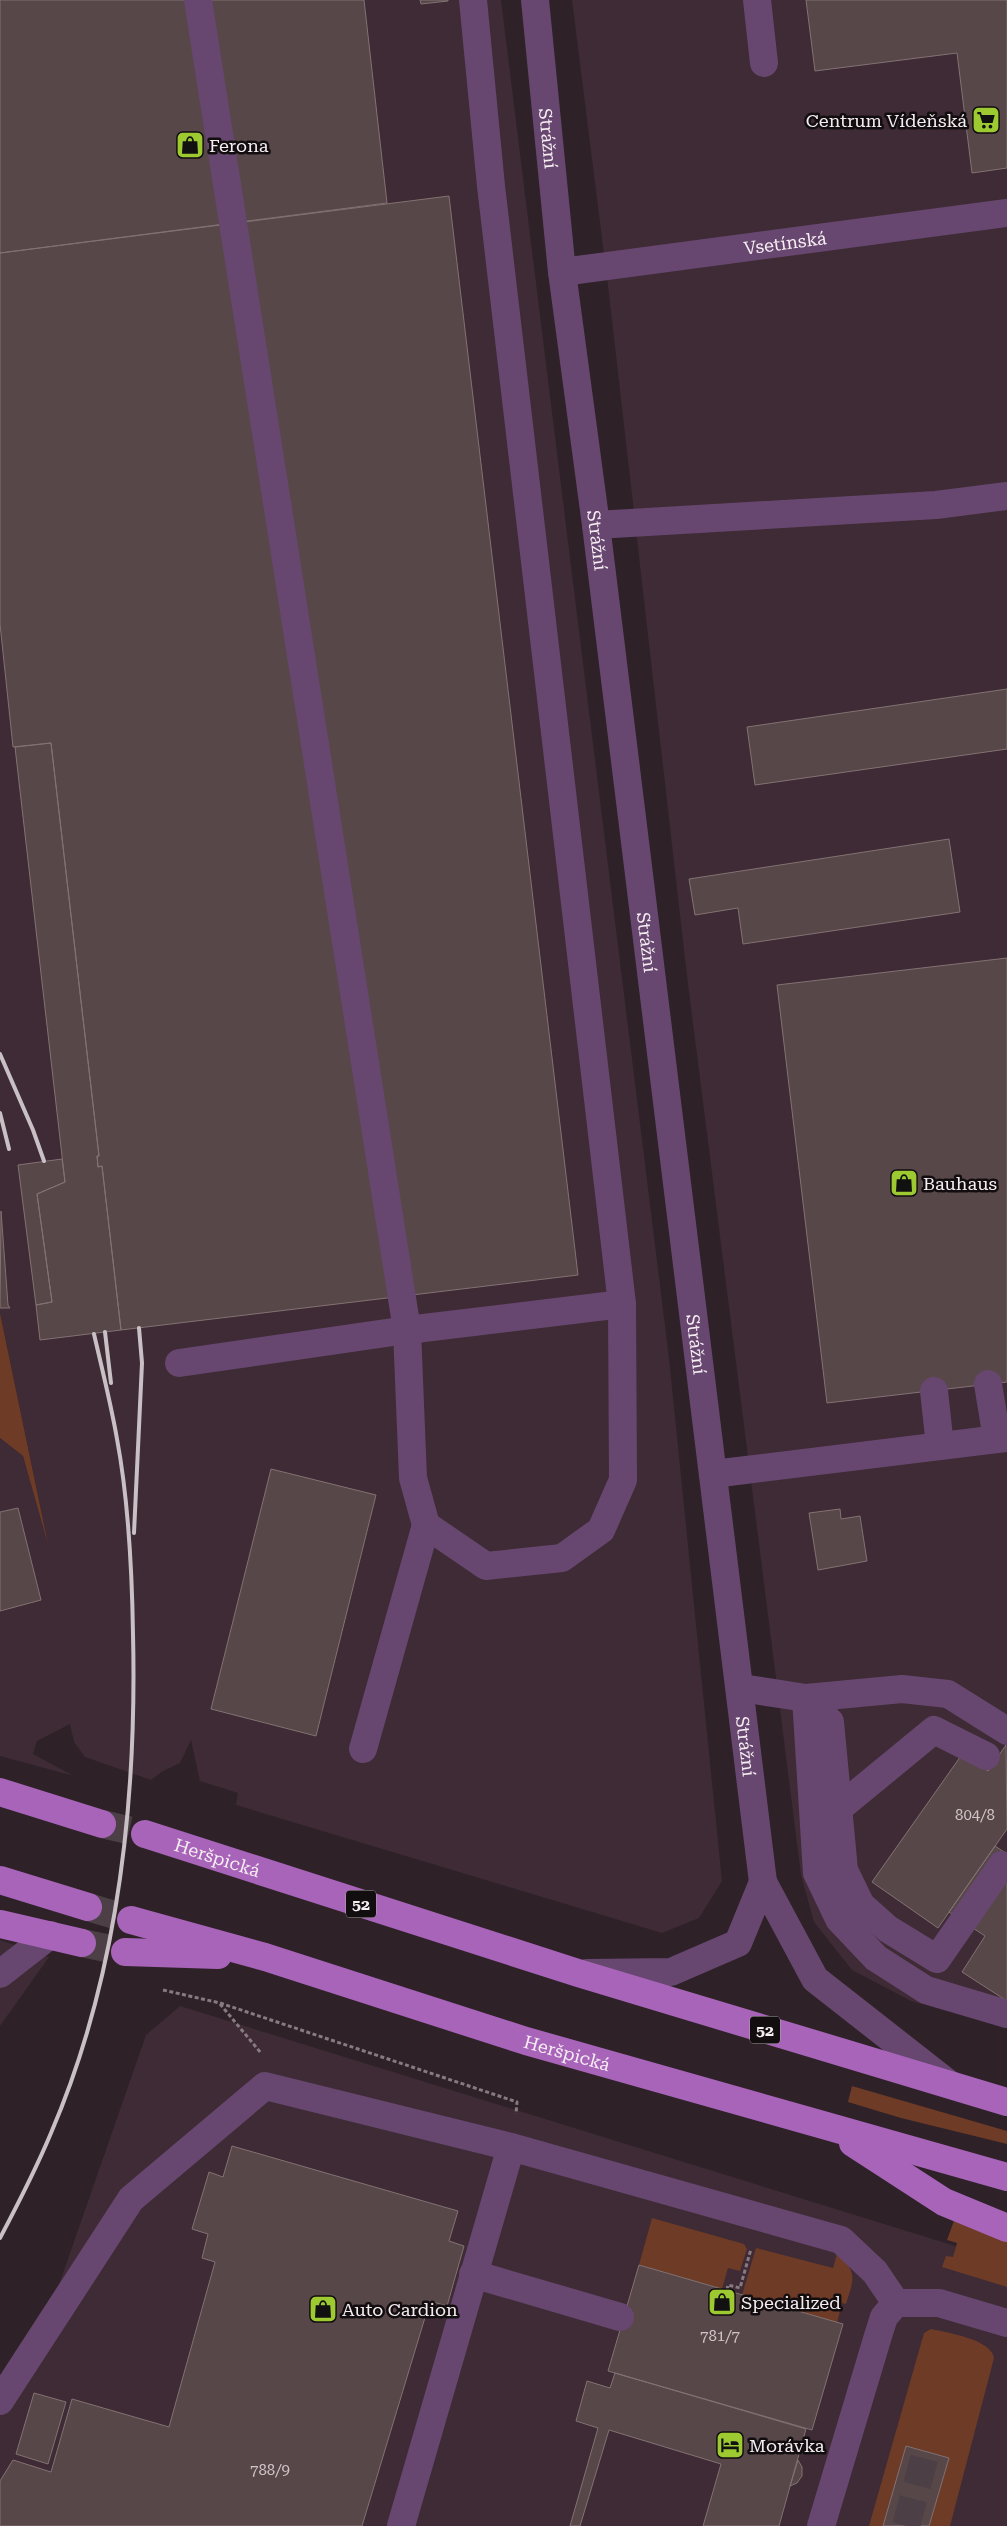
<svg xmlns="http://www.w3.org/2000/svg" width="1007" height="2526" font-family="'Roboto Serif',serif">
	<rect width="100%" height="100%" fill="#2e2128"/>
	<path fill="#3e2b35" d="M0,0H501L669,1358L722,1881L699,1918L662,1933L236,1805L238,1793L200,1781L191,1740L180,1763L163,1771L151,1780L85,1757L74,1742L70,1724L37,1741L33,1754L74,1776L0,1756V1438L23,1456L46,1534L0,1313Z
		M572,0H1007V2028L911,2001L852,1970L814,1922L801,1875L687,976L609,294Z
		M0,1940L49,1957L0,2026Z
		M180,2006L1007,2262V2526H0V2393L38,2345L146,2035Z"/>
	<path fill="#6e3b27" d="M0,1313L48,1544L23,1456L0,1438Z
		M852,2086L1007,2131V2144L901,2118L848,2102Z
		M652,2218L744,2244L747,2249L740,2271L728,2268L722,2289L639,2265Z
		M955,2218L1007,2238V2287L942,2267L946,2256L953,2257L957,2243L947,2240Z
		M756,2248L833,2268L837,2254C858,2272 854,2279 846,2304L842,2303L837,2323L742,2295Z
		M931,2329C948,2333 991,2339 994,2358L950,2526H929L949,2458L906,2446L883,2526H869L924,2333Z"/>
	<path fill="#574748" stroke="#837273" d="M0,0H364L387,203L0,253Z
		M420,0H448V1L421,4Z
		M806,0H1007V168L972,173L957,53L815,71Z
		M449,196L578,1275L121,1330L102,1166L98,1167L97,1156H99L51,743L13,747L0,624V253Z
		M1007,689V749L755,785L747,727Z
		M51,743L99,1156H97L98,1167L102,1166L121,1330L40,1340L36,1305L52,1302L37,1194L65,1182L15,747Z
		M949,839L960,912L743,944L738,908L695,915L689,879Z
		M1007,958V1382L827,1403L777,985Z
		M62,1159L65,1182L37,1194L52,1302L36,1305L18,1165Z
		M1,1211L8,1305L10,1308H0Z
		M271,1469L376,1495L316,1736L211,1709Z
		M18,1508L41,1600L0,1611V1512Z
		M840,1509L841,1519L860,1516L867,1561L818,1570L809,1513Z
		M1006,1745L1007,1829L938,1928L872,1882L963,1753L988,1771Z
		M995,1846L1007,1854V2001L962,1972L985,1936L949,1912Z
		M232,2146L458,2211L449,2241L464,2246L447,2306L430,2301L362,2526H0V2481L13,2460L51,2472L72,2399L169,2427L215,2262L202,2258L208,2234L192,2229L209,2172L223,2177Z
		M639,2265L843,2324L812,2430L608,2371Z
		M615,2373L806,2429L779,2526H703L721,2464L609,2430L580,2526H570L598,2428L576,2421L587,2381L610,2388Z
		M34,2393L66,2402L48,2464L16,2454Z
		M906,2446L949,2458L929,2526H883Z
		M798,2460L802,2467V2476L797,2483L790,2486Z"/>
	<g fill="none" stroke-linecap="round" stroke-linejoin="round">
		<path stroke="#4c4046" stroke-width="28" stroke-dasharray="28 14" stroke-linecap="butt" d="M906,2526L926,2452"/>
		<path stroke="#4c4046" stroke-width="28" stroke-dasharray="28 14" stroke-linecap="butt" d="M102,1824L145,1834
			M88,1907L131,1920
			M82,1943L125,1952"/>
		<path stroke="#877b81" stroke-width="3" stroke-dasharray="4 2.5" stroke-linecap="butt" d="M163,1990L220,2003L517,2102L516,2114
			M220,2004L261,2053
			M727,2290L728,2285L740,2288L751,2249"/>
		<g stroke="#67476f" stroke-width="28">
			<path d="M198,0L407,1330L413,1478L426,1525L486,1566L562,1558L601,1530L623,1480L622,1304L491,186L473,0"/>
			<path id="s1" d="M535,0L562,272L596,525L763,1882"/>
			<path d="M757,0L764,63"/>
			<path id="s2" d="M562,272L1007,213"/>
			<path d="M596,525L936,505L1007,496"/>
			<path d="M179,1363L407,1330L622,1304"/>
			<path d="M988,1384L997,1439"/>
			<path d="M934,1391L940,1446"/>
			<path d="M713,1474L1007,1438"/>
			<path d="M741,1688L806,1698L830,1722L844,1870L861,1905L888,1929L937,1959L1002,1865L1007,1867"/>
			<path d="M1007,1731L948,1694L902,1689L806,1698L817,1873L839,1919L876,1958L926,1990L1007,2014"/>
			<path d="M363,1749L426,1525"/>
			<path d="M838,1809L934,1730L986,1756"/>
			<path d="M587,1973L671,1972L738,1943L763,1882L815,1979L949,2084"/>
			<path d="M0,1974L50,1935"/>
			<path d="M473,2274L620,2317"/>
			<path d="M0,2401L131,2199L265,2086L511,2147"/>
			<path d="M401,2526L511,2147L841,2240L875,2272L896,2303"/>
			<path d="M821,2526L878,2336L884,2317L896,2303H939L1007,2323"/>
		</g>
		<g stroke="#a764b9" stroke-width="28">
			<path d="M0,1792L102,1824"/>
			<path id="s3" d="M145,1834L578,1973L1007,2102"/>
			<path d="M0,1880L88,1907"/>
			<path id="s4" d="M131,1920L265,1957L526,2041L1007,2177"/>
			<path d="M0,1924L82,1943"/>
			<path d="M125,1952L218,1955"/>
			<path d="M853,2143L944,2202L1007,2228"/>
		</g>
		<path stroke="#c9c0c5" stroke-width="4" d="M0,1054L33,1130L44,1161
			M0,1113L9,1149
			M105,1332L111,1383
			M134,1533L142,1363L139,1328
			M0,2238C18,2204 36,2169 51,2133C118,1977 137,1802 133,1634C132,1570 129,1503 117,1439C111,1404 102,1369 94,1334"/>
	</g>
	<defs>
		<symbol id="supermarket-square" viewBox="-11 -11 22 22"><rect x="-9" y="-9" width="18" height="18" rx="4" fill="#9dca30" stroke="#120d0f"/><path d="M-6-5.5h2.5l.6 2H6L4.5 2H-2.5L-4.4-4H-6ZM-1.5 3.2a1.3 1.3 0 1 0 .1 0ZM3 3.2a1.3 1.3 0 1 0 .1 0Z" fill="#111"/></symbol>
		<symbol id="shop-square" viewBox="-11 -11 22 22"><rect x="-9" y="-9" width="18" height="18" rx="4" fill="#9dca30" stroke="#120d0f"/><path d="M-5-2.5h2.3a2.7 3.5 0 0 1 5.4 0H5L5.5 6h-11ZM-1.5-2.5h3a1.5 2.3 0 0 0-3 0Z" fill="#111"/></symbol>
		<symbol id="hotel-square" viewBox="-11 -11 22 22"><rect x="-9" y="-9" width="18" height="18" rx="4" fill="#9dca30" stroke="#120d0f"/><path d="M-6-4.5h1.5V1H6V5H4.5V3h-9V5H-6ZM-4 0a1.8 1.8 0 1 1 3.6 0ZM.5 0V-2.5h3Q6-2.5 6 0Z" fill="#111"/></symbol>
	</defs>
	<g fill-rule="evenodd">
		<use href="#supermarket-square" x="970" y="104" width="32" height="32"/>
		<use href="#shop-square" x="174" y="129" width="32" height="32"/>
		<use href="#shop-square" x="888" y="1167" width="32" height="32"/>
		<use href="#shop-square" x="706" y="2286" width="32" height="32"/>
		<use href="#shop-square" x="307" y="2293" width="32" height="32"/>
		<use href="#hotel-square" x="714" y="2429" width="32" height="32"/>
	</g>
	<g text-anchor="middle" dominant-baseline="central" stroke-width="5" stroke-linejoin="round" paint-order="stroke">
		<g font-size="15" fill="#cec4c8">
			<text x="975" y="1815">804/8</text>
			<text x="720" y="2336">781/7</text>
			<text x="270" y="2470">788/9</text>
		</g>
		<g fill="#120d0f" stroke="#b2aaae" stroke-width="1">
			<rect x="346" y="1890.5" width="30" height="27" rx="4"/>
			<rect x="750" y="2016.5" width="30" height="27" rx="4"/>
		</g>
		<g font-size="16" font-weight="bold" fill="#f6edf2">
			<text x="361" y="1904">52</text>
			<text x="765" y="2030">52</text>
		</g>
		<g font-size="18" fill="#f6edf2" stroke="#120d0f" text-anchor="start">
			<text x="967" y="120" text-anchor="end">Centrum Vídeňská</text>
			<text x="209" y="145">Ferona</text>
			<text x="923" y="1183">Bauhaus</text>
			<text x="741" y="2302">Specialized</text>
			<text x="342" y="2309">Auto Cardion</text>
			<text x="749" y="2445">Morávka</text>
		</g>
		<g font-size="18" fill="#f6edf2" stroke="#120d0f">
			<text stroke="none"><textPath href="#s1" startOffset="139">Strážní</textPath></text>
			<text stroke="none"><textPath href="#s2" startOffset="225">Vsetínská</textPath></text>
			<text stroke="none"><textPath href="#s1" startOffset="544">Strážní</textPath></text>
			<text stroke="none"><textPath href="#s1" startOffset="949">Strážní</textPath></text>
			<text stroke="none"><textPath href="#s1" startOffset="1354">Strážní</textPath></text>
			<text stroke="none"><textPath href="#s1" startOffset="1759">Strážní</textPath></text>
			<text stroke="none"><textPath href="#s3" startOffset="76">Heršpická</textPath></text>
			<text stroke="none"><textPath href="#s4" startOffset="456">Heršpická</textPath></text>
		</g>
	</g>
</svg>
